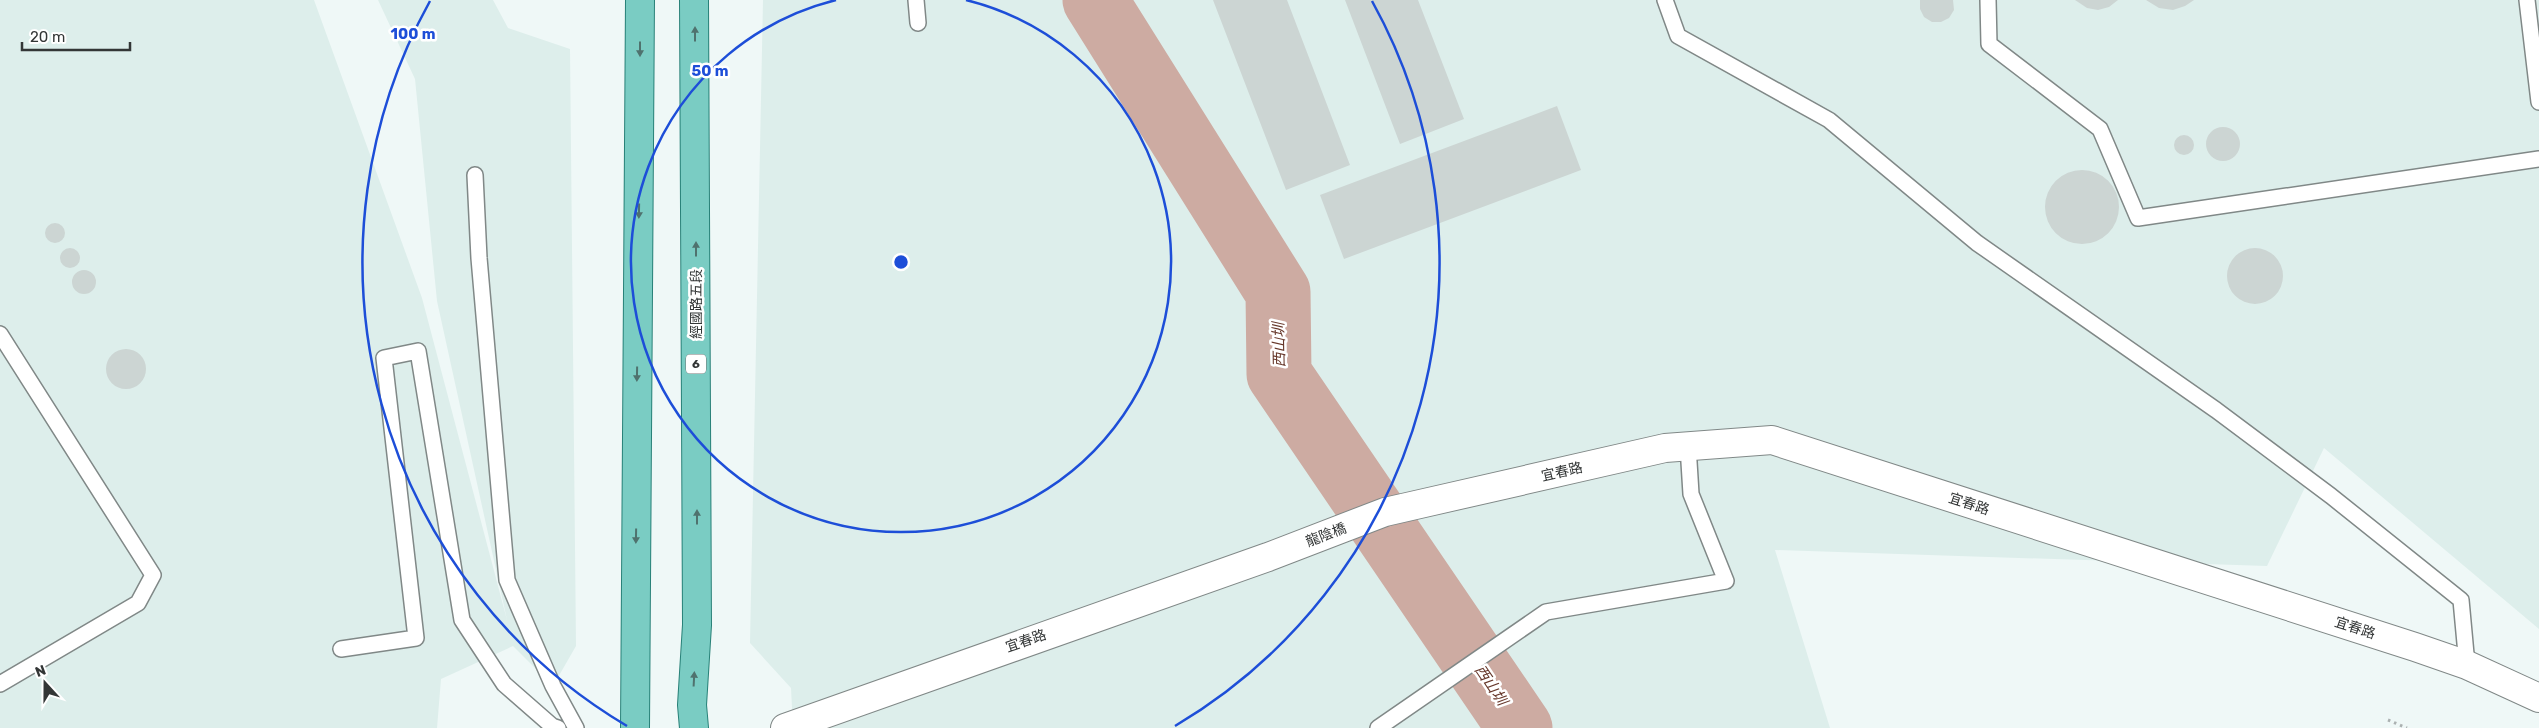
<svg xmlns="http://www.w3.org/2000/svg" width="2539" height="728" font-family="Rubik,'Noto Sans TC',sans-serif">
	<rect width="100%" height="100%" fill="#eff8f7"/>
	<path fill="#ddeeeb" d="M0,0H314L422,298L507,620L437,301L415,79L378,0H493L508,28L570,49L576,646L553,686L513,646L441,679L437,728H0Z
		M763,0H2539V629L2324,448L2267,566L1775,550L1830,728H793L791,688L750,643Z"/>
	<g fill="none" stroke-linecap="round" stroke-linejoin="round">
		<path stroke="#cdaba2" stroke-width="65" d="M1095,0L1278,292L1279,374L1520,728"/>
	</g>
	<path fill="#ccd5d3" d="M1213,0H1287L1350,165L1286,190Z
		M1345,0H1418L1464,119L1400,144Z
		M1920,0H1953L1954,10L1949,18L1941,22H1932L1924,17L1920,9Z
		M2075,0H2118L2109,7L2098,10L2087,8Z
		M2146,0H2194L2185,6L2173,10L2159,8Z
		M1557,106L1581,170L1344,259L1320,195Z
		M2206 144a17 17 0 1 1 34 0a17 17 0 1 1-34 0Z
		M2174 145a10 10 0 1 1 20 0a10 10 0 1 1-20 0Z
		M2045 207a37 37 0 1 1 74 0a37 37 0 1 1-74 0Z
		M45 233a10 10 0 1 1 20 0a10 10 0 1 1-20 0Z
		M60 258a10 10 0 1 1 20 0a10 10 0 1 1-20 0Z
		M2227 276a28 28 0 1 1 56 0a28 28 0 1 1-56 0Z
		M72 282a12 12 0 1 1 24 0a12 12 0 1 1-24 0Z
		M106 369a20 20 0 1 1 40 0a20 20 0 1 1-40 0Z"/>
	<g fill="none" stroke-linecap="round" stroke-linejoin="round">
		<defs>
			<path id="service" d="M916,0L918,23
				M1665,0L1678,36L1829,120L1977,243L2216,410L2331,496L2461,600L2467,665
				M1988,0L1989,44L2100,129L2138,218L2539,159
				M2527,0L2539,102
				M475,175L479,258L507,580L553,686L576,728
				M0,334L153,575L138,603L0,684
				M341,649L416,638L384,358L418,351L462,620L504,684L552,726L558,728
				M1378,728L1546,612L1726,581L1691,494L1688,446"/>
			<path id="minor" d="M785,728L1268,557L1385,512L1665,448L1772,440L2415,647L2467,665L2539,698"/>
			<path id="primary" d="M635,728L640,0
				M694,728L692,705L697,625L694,0"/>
		</defs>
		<use href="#service" stroke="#808887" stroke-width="18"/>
		<use href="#minor" stroke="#808887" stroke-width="30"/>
		<use href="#primary" stroke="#288178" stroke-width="30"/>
		<path stroke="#abb1b1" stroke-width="3" stroke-dasharray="2.5 4" stroke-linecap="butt" d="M2388,720L2407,728"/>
		<use href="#service" stroke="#fff" stroke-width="15"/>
		<use href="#minor" stroke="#fff" stroke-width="28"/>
		<use href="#primary" stroke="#7accc3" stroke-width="28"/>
	</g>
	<defs><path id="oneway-solid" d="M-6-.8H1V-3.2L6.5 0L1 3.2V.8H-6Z" transform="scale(1.25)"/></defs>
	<g fill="#4f726e">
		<use href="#oneway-solid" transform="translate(695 34) rotate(-90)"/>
		<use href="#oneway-solid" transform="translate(640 49) rotate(90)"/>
		<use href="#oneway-solid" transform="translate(639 211) rotate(91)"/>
		<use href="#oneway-solid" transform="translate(696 249) rotate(-90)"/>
		<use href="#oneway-solid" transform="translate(637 374) rotate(91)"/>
		<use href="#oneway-solid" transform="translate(697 517) rotate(-90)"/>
		<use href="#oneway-solid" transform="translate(636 536) rotate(91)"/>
		<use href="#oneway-solid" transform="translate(694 679) rotate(-87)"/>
	</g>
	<g fill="none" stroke="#1d4ed8" stroke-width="2.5">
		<path d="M966 0A270 270 0 1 1 836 0"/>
		<path d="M627 726A539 539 0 0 1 430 1M1372 1A539 539 0 0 1 1175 726"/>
	</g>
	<g text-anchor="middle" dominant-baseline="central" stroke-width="5" stroke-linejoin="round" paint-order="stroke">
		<rect fill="#fff" stroke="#707272" stroke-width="1" x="686" y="354.5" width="20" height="19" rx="4"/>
		<g font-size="12" font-weight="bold" fill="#333636">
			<text x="696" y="364">6</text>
		</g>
		<g font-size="14" fill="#333636" stroke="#fff">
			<text transform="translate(696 304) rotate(-90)">經國路五段</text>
			<text transform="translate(1562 472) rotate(-13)">宜春路</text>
			<text transform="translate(1969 504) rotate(18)">宜春路</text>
			<text transform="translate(1326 535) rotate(-21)">龍陰橋</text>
			<text transform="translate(2355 628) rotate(18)">宜春路</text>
			<text transform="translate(1026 641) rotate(-19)">宜春路</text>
		</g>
		<g font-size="15" font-style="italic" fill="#67382b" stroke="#fff">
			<text transform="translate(1279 345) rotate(-91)">西山圳</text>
			<text transform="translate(1491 685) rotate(56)">西山圳</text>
		</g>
	</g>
	<circle cx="901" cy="262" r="8" fill="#1d4ed8" stroke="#fff" stroke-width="2.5"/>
	<g font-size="15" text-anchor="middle" font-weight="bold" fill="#1d4ed8" stroke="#fff" stroke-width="5" stroke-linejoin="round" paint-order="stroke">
		<text x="413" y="39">100 m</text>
		<text x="710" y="76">50 m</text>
	</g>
	<g transform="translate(45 683) rotate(339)" stroke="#ffffff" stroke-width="4" paint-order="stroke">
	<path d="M0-4L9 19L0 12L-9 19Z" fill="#333636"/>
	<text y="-8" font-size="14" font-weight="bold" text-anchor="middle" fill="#333636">N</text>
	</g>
	<path d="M22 42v8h108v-8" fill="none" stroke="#333636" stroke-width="2.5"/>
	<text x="30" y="42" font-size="15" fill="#333636" stroke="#ffffff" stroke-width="4" paint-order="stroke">20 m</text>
</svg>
